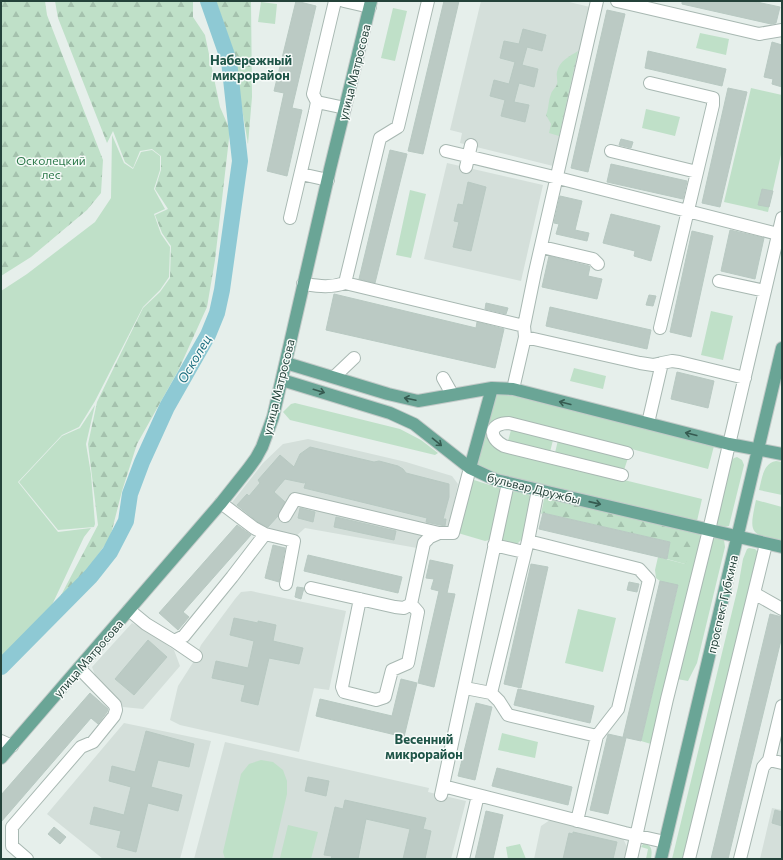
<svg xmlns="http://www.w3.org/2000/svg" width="783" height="860" font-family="Commissioner,sans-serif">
	<defs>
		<pattern id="forest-firs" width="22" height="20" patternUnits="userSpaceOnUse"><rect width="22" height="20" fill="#bfe0c8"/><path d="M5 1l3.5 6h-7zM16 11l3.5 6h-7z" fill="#a4c1ad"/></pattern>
	</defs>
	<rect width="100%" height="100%" fill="#e6efeb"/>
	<path fill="#d4dfda" d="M481,1H565L590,7L553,166L460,143L462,133L450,130Z
		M447,163L543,185L521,281L424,259Z
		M308,439L406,462L452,476L458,484L448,531L417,548L305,528L293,539L268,538L230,505L263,463L283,444Z
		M251,591L346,611L329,690L314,688L299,752L180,725L170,720L178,686L194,661L201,645L235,599L241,592Z
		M132,623L148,631L174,650L180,666L143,709L123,707L98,683L92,667Z
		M124,723L211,741L180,859H103L47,814Z
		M225,742L429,788L428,792L466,801L451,859H194Z
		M772,808L782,810V859H760Z
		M550,820L622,836L627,847L624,859H534L541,826Z"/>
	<path fill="#bfe0c8" d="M261,2L277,4L275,24L258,22Z
		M393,8L407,11L395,61L381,58Z
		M700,33L729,39L726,55L696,48Z
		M751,88L782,95V150L768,212L724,202Z
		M646,109L680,117L675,136L642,128Z
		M112,135L124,163L133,169L141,152L152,150L160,156V170L154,189L165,209L154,214L161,234L170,247L169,277L160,290L143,307L95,401L79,427L62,435L18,482L58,532L91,528L84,537L52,605L1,658V291L27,274L95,222L111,198Z
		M410,190L426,194L411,258L396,255Z
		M711,311L733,316L723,360L701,355Z
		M574,368L606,376L603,389L570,381Z
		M500,394L514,396L714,446L708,469L509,417H502L494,420L489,430V440L494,446L501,450L702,499L697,521L495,474L475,464L494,395Z
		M295,403L400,429L421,440L438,453L435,455L290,420L283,412L291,404Z
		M95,405L86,444L91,474L95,524L94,527L58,530L19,482L62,436L80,428Z
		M511,430L553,440L550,452L508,441Z
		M558,440L628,458L624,470L555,453Z
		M737,457L742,460L744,465L729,526C722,528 719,528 715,522L730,462L734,458Z
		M776,461L782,462V495L759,490C762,479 763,463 776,461Z
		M474,480L499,488L501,491L490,540L485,541L458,533L471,484Z
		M516,491L528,494L532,498L522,539L516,545L501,542L512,492Z
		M756,500L782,507V542C749,534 749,533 756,500Z
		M691,530L699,533L701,538L651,744L641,741L678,586L660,581L656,578L655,570L658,557L685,564Z
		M717,537L724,540L725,547L697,663L688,681L677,679L711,540Z
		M749,548L755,549L758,552L741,625L715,726L684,859H672L738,587L743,559L747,549Z
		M578,609L616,618L603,672L565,663Z
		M502,733L538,742L535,758L498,750Z
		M261,760L273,762L283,770L287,781V794L272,859H225L223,852L241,774L249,764Z
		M288,825L318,832L311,859L280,858Z
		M520,844L526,859H508L506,847Z
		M643,844C653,844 652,852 651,859H646L648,849L641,847Z"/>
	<path fill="url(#forest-firs)" d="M1,1H45L47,15L103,160L101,193L87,210L31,257L1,276Z
		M55,1H193V17L205,35L220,107L230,130L215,260L207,307L178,371L137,444L122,491L110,538L86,571L58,601L98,525L88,444L97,402L143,308L160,292L170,278L171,246L162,233L155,215L168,209L155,189L161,170V156L152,149L140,151L133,168L125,162L113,131L107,143L58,18Z
		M216,1H251L252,97L248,144L231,44Z
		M578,51L559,136L549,133L551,124L546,115C549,108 548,101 551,94C552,90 556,88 557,84C558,80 556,76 557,72C559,61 570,56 578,51Z
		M546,498L691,530L694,536L689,557L685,564L667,559L670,542L543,513L541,514L544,499Z"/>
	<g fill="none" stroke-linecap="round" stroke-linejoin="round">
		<path stroke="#8ec9d4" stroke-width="16" d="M1,667L91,576L110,552L126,521L130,494L142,462L167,407L208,335L217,313L222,290L240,161L229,61L208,1"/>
	</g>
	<path fill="#bbcac4" stroke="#b8c9c2" d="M296,1L316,6L292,108L302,110L287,176L267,171L284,93L274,91Z
		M444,1H459L423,154L408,151Z
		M682,1H752L780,7L776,23L771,24L682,4Z
		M607,10L625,14L588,172L571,168Z
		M523,29L546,35L542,51L527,47L522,65L538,69L534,87L519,83L514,102L529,105L525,122L501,116L505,100L490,96L494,80L509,84L515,62L500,58L504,41L519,44Z
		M772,42L782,45V87L772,84L773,79L764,77Z
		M648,51L726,69L722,86L645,68Z
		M728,88L747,92L720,207L702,203Z
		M621,139L633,142L631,148L619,145Z
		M390,150L407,154L375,283L359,279Z
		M611,164L687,181L683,199L607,182Z
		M468,182L486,187L471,251L453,247L459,222L454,221L458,204L463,205Z
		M762,189L773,191L769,207L758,205Z
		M560,196L582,201L575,230L589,233L587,241L556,234L559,224L554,223Z
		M611,214L660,226L651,261L634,256L635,251L603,243Z
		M730,230L764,238L755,279L721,271Z
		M692,231L713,236L691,337L670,332Z
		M549,256L589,266L590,267L588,276L602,279L597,299L542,287Z
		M334,294L476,328L477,322L504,329L495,368L326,330Z
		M649,295L656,296L653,306L646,305Z
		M486,303L508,308L506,314L485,309Z
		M550,307L651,330L647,349L546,326Z
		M677,372L714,381L708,408L671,399Z
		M310,447L374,462L379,461L398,466L403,469L406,473L449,484V497L443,519H446L445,526L426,522L427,518L304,488L306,482L304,483L285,479L274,492L285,502L278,516L268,527L258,522L237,505L247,494L249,496L260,483L258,480L280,455L294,467L300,454Z
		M300,508L315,512L313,522L298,518Z
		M543,513L670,542L667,559L539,529Z
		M336,517L396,531L394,540L334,527Z
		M237,525L251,535L183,612L189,617L178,630L159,613Z
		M273,545L285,548L279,582L265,578Z
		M308,555L402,577L398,593L304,571Z
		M430,560L453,565L447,593L455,594L434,687L418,683L439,591L431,589L434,579L426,578Z
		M531,564L548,567L521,688L504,684Z
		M660,581L678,585L641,741L623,737Z
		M629,582L639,584L637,592L627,590Z
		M297,587L304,588L301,599L295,597Z
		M770,614L782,617V636L741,805L728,859H711Z
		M234,618L258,623V621L276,625L273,641L303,648L299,664L269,658L258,705L241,701L245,685L212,678L216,661L248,668L254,641L230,635Z
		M148,640L167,657L134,695L115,679Z
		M401,679L417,683L404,737L316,716L320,699L392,716Z
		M518,689L594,706L590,723L514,705Z
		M90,693L108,709L107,712L98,724L91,718L1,822V795Z
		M476,703L492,707L475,780L458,776Z
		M146,731L194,744L189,767L158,760L151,787L182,795L178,811L148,803L136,852L117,847L121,831L90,824L94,807L124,815L131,787L109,781L112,766L135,772Z
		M608,734L626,738L608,814L590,810Z
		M497,768L572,787L568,805L492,786Z
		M308,777L329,781L326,796L305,791Z
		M345,800L426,818L423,829L431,831L425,859H403L410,829L366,819L358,859H331L332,856L324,855L335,807L343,809Z
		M775,810L782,812V826L772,823Z
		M486,811L503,815L493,859H475Z
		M54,827L66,837L60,844L48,834Z
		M573,832L617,842L613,859H563L569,833L573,834Z"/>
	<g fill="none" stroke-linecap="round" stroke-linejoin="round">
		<defs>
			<path id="minor" d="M344,1L370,7
				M428,1L398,127L380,138L345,283L524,326
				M617,1L759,34L782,30
				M650,83L713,98V105L660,328
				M317,102L345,108
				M446,151L558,178L778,234
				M611,151L697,172
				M466,167L471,145
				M301,174L328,180
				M290,218L315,112L317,102L313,94L335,1
				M542,247L593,259L598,264
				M719,281L765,291
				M303,284C318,286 331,288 345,283
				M525,337L640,363L653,365L662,363
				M334,377L354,358
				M443,378L452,394
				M513,389L525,337L524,326L535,272L597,1
				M648,423L662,363L672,361L679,362L745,378
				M622,475L504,446C487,437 490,423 509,423L627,453
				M221,503L254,528L265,534
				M285,516L295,499L439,533H453L470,468
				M528,541L538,490
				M494,545L524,552
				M311,588L395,607L404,608L411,604L424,543L430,537L439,533
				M754,595L759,596L782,609
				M360,599L342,687L344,692L376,700L385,697L392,670L408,663L418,612L411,604
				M129,610L146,624L174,641L184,636L232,577L265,534L294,541L286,584
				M174,641L196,656
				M465,688L491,693L499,701L508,715L597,736L577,821
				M491,693L528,541L639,569L649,580L618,709L597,736
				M1,741L12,746
				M769,760L782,763
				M443,786L625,833L665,842
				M441,795L508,483
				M27,859L12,846V827L81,747L93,742L114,716L116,710L115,705L79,668
				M463,859L478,795
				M631,859L667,699L709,530L782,218
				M689,859L766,544
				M740,859L763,767L769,760L782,706"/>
			<path id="major" d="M286,363L388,394L418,401L492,388L513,389L729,444L782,454
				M282,380L390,413L414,424L470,468L496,480L782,547
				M470,468L492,388
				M1,758L221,503L248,469L256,458L262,447L273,417L330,169L371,1
				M661,859L782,348"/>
		</defs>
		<use href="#minor" stroke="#a8b8b2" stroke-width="14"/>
		<use href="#major" stroke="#c2cac8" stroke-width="14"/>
		<use href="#minor" stroke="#fff" stroke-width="12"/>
		<use href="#major" stroke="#6aa596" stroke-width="12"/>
	</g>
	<defs><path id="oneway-shaft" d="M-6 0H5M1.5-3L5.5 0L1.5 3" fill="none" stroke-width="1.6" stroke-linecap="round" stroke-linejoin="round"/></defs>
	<g stroke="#365b51">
		<use href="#oneway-shaft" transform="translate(319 391) rotate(17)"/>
		<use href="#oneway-shaft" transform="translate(410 399) rotate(-168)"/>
		<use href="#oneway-shaft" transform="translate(565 403) rotate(-166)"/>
		<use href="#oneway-shaft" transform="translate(691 434) rotate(-166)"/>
		<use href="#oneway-shaft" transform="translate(437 442) rotate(39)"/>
		<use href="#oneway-shaft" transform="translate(595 503) rotate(13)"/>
	</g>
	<g text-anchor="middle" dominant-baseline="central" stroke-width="3" stroke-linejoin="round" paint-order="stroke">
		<g font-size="12" fill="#24423a" stroke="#f7fbf9">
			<text transform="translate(354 72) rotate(-76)">улица Матросова</text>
			<text transform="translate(278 387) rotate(-76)">улица Матросова</text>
			<text transform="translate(534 488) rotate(14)">бульвар Дружбы</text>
			<text transform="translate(722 604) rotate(-77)">проспект Губкина</text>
			<text transform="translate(88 658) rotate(-49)">улица Матросова</text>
		</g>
		<g font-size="12" fill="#2d7a4b" stroke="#f7fbf9">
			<text x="51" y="160">Осколецкий<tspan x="51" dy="14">лес</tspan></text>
		</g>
		<g font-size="13" font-weight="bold" fill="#1f5548" stroke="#f7fbf9">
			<text x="251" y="60">Набережный<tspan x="251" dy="15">микрорайон</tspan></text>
			<text x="424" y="739">Весенний<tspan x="424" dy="15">микрорайон</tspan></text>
		</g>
		<g font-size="13" font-style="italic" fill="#1c6f80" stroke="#f7fbf9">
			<text transform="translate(194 359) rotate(-60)">Осколец</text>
		</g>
	</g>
	<rect width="783" height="860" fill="none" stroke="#24423a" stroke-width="4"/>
</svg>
